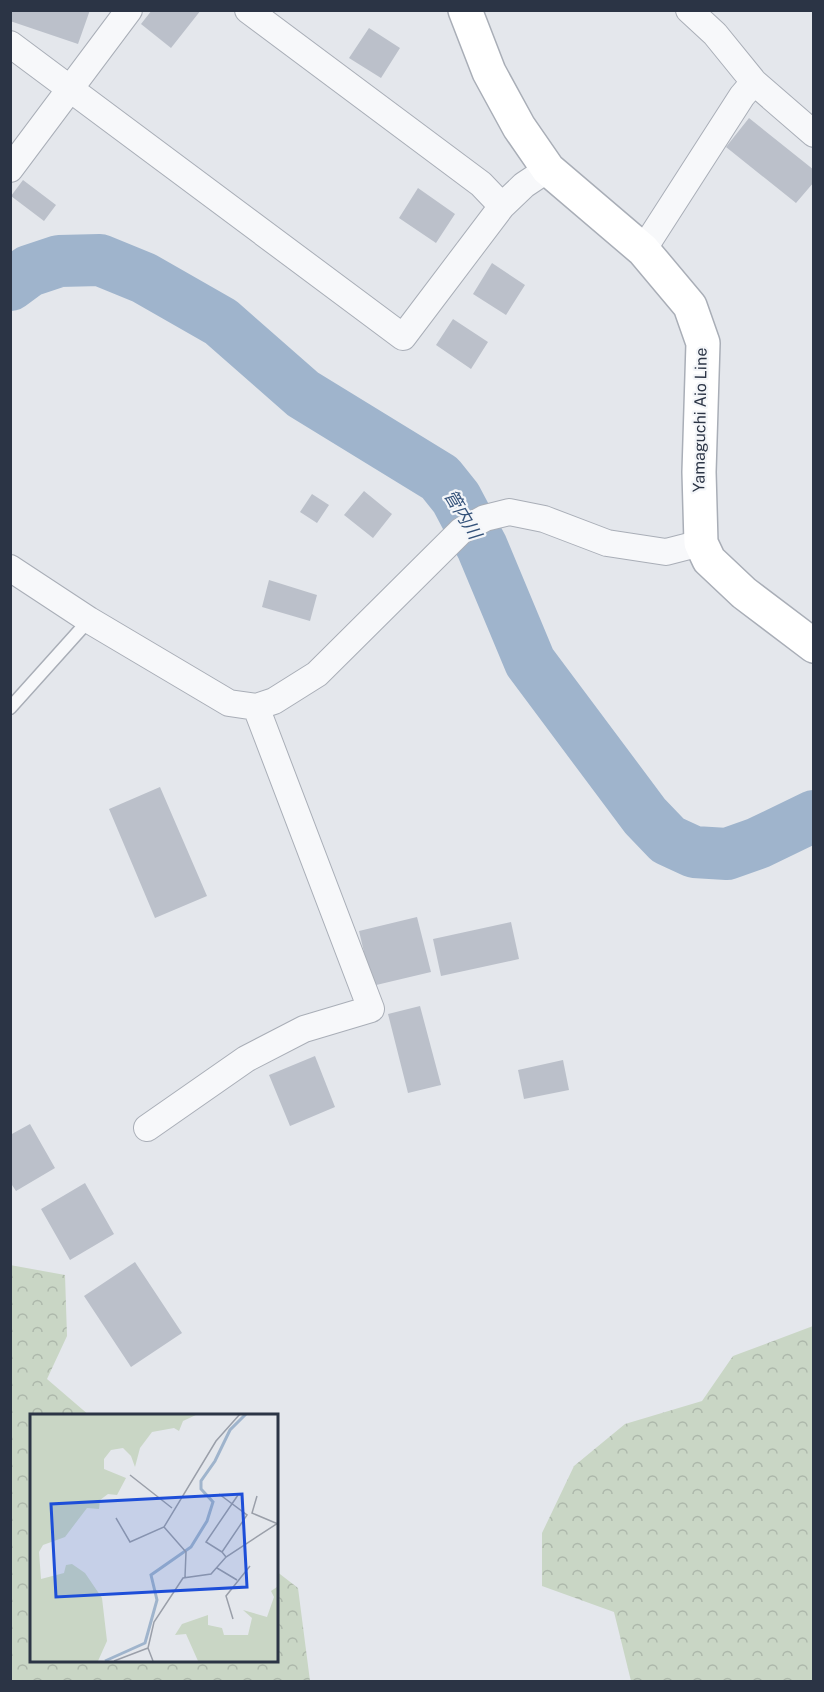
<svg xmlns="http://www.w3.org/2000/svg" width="824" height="1692" font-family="'Public Sans','Noto Sans JP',sans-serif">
	<defs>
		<pattern id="forest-crowns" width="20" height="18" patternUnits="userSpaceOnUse" patternTransform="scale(1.5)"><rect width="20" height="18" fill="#c9d6c5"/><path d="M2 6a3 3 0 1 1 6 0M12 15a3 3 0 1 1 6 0" fill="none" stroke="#adb8ab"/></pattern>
	</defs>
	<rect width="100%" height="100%" fill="#e4e7ec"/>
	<path fill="url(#forest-crowns)" d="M10,1265L65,1275L67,1336L47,1379L90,1416H32V1660H276V1571L298,1588L310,1681H11Z
		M813,1326V1681H631L614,1612L542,1586V1533L574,1466L625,1424L702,1401L733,1356Z"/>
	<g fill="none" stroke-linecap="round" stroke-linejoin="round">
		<path stroke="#9fb4cc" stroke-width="52" d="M10,285L29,271L59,261L100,260L144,278L221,322L303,394L440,478L456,498L482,547L530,662L645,816L668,840L694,852L727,854L758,843L814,816"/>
	</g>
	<path fill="#bbc0ca" d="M10,10H90L78,44L10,21Z
		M152,10H201L171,48L141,24Z
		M369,28L400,48L381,78L349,58Z
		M749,118L814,170V182L796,203L726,147Z
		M23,180L56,205L44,221L11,196Z
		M418,188L455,214L436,243L399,218Z
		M492,263L525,285L506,315L473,294Z
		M453,319L488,342L471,369L436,345Z
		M364,491L392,514L373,538L344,515Z
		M312,494L329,505L317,523L300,512Z
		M269,580L317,595L310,621L262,607Z
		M160,787L207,896L155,918L109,809Z
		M417,917L431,972L372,986L359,931Z
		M511,922L519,959L441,976L433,939Z
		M420,1006L441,1085L408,1093L388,1014Z
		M315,1056L335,1107L290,1126L269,1075Z
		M563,1060L569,1090L524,1099L518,1070Z
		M30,1124L55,1168L16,1191L10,1182V1135Z
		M85,1183L114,1234L70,1260L41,1209Z
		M135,1262L182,1333L131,1367L84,1296Z"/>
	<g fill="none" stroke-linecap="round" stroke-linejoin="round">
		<defs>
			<path id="service" d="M10,708L89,620"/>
			<path id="minor" d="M248,10L481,184L502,206L524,185L548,169
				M689,10L715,34L754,82L814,134
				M10,44L403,337L502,206
				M10,169L129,10
				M643,250L742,96L754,82
				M10,568L89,620L229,703L256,707L274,701L317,674L461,531L485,518L509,512L544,519L607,543L666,552L701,543
				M147,1128L246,1059L304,1029L371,1009L256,707"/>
			<path id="secondary" d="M465,10L489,72L519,127L548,169L643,250L690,306L703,343L699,472L701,543L709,560L744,593L814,646"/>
		</defs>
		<use href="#service" stroke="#a9aeb7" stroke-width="15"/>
		<use href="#minor" stroke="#a9aeb7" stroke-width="28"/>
		<use href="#secondary" stroke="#a9aeb7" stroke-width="36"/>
		<use href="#service" stroke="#f7f8fa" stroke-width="12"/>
		<use href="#minor" stroke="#f7f8fa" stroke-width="26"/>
		<use href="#secondary" stroke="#fff" stroke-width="33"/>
	</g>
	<g text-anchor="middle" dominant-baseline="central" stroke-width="4.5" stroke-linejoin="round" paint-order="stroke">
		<g font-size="16" fill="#2b3445" stroke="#f4f6f9">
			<text transform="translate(700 420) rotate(-89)">Yamaguchi Aio Line</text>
		</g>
		<g font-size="18" font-style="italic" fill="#34527a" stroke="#f4f6f9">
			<text transform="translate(463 514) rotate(59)">管内川</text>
		</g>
	</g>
	<g transform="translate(30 1414)">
		<rect width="248" height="248" fill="#e4e7ec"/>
		<path d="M0,0H168L153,7L149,17L144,14L122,18L110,34L105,53L101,42L93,34L81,36L74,45V55L96,64L87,81L78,80L70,86L69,95L57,94L35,123L13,131L9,138L11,165L34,159L36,151L42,150L55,159L72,184L77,227L68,247H0ZM247,173V247H168L156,220L145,221L152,210L178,201V211L192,214L194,221H218L222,204L213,196L237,203L244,183L241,177Z" fill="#c9d6c5"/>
		<path fill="none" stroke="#9fb4cc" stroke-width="3" d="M75,247L115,229L127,186L121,161L161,133L177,107L183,88L171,75V67L185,47L200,16L216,0"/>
		<path fill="none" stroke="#9a9fa9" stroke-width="1.5" d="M100,61L142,94M189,80L217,101L192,138L196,143M227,82L222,99L248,110M86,104L100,128L134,113L186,27L210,0M134,113L156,138L155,163M192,138L176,128L208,81M187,154L207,166M203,205L196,182L220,152M84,247L118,234M123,247L118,234L124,208L153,164L181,160L196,143L248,109"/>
		<path fill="#1d4ed8" fill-opacity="0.15" stroke="#1d4ed8" stroke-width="3" d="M212,80L217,173L26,183L21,90Z"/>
		<rect width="248" height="248" fill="none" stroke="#2b3445" stroke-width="3"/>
	</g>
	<rect width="824" height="1692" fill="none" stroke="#2b3445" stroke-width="24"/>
</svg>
